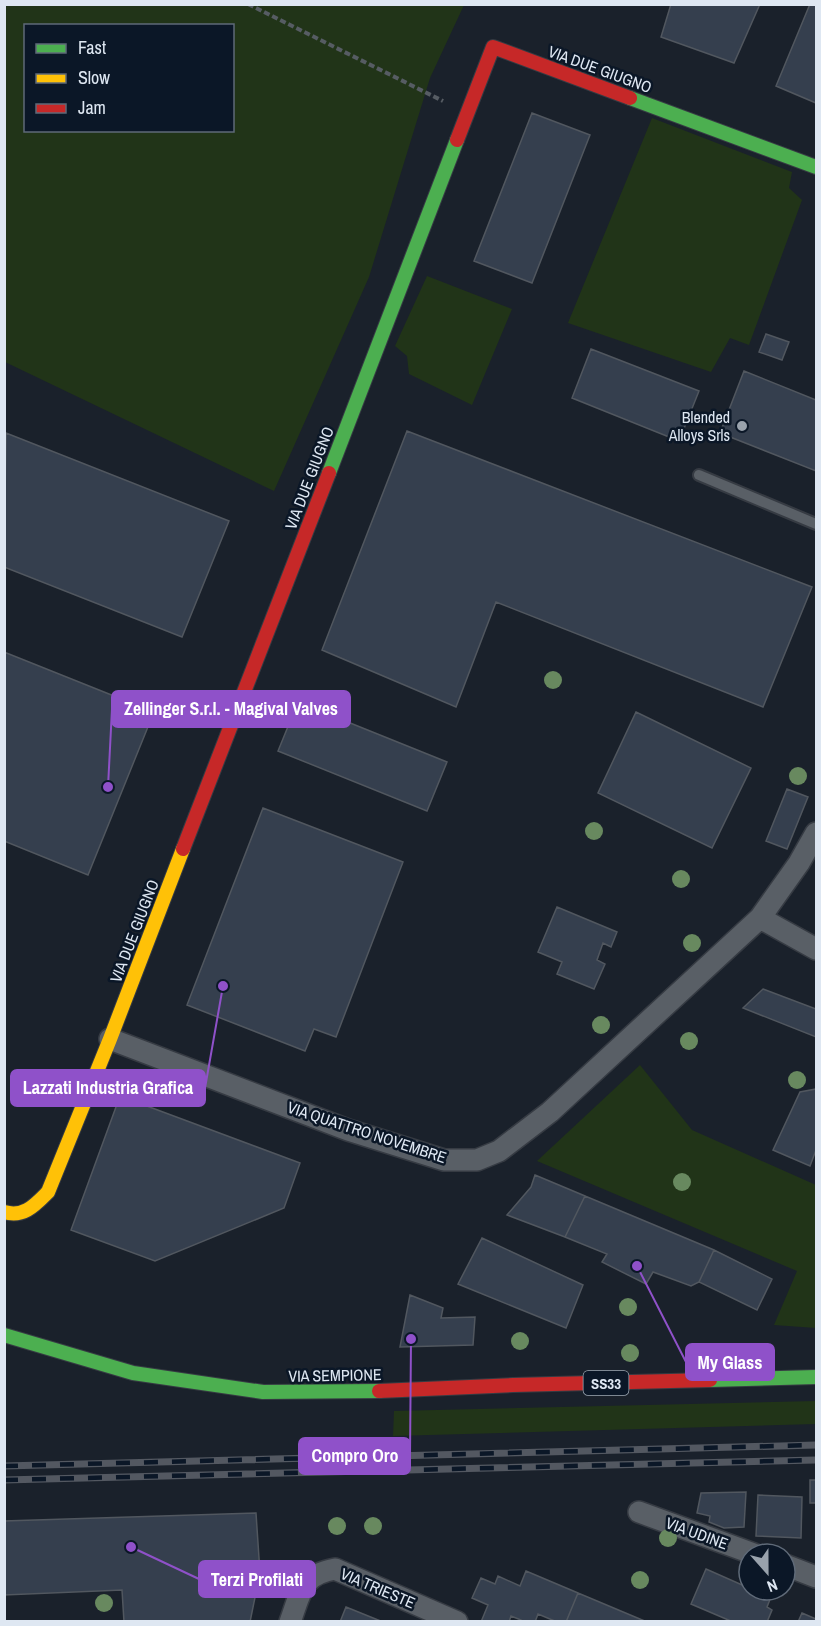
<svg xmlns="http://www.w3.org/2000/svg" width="821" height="1626" font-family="'Archivo Narrow',sans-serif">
	<rect width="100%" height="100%" fill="#1a212b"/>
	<path fill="#213418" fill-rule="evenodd" d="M4,5H464L430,78L369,277L274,491L5,362ZM26,26H232V130H26Z
		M652,118L792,172L789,188L802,200L749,345L730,338L711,372L568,323Z
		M427,276L512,309L472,405L409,374L407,356L395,346Z
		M640,1065L692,1130L816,1185V1328L774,1325L797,1271L537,1161Z
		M816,1401V1424L393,1436L394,1411Z"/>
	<path fill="#353f4e" stroke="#51575f" stroke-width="1.5" d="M671,4H760L734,63L661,37Z
		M810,4H816V103L776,86Z
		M532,113L590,135L532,283L474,261Z
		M766,334L789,342L782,360L759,352Z
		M591,349L699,391L679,441L572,398Z
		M744,371L816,400V471L720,433Z
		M407,431L812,587L763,707L496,602L456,707L322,650Z
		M6,433L229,521L182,637L4,567Z
		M4,652L154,712L88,875L4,841Z
		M298,702L447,762L427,811L278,751Z
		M636,712L751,768L712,848L598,793Z
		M787,789L808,797L787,849L766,841Z
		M263,808L403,862L336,1037L314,1029L305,1051L187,1005Z
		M557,907L617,932L611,947L603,943L597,960L605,964L594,989L557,974L562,962L538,952Z
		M763,989L816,1009V1037L743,1008Z
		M816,1089V1150L810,1166L773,1150L800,1092Z
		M120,1096L300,1163L284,1208L155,1261L71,1230Z
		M535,1175L585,1196L565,1237L507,1215L531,1187Z
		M585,1196L714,1250L699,1282L691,1286L653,1272L646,1284L602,1262L607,1254L565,1237Z
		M482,1238L583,1285L566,1328L458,1284Z
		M714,1250L772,1279L757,1310L699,1282Z
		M410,1295L443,1308L441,1318L475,1317L473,1345L400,1347Z
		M810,1480H816V1503H810Z
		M746,1492L744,1527L724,1528L709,1522L710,1516L697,1513L701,1493Z
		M758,1495L802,1497L801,1538L756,1536Z
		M256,1513L260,1573L250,1622H124L122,1590L4,1595V1521Z
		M706,1569L749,1588V1590H754L771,1597L767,1607L772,1610L767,1622H733L691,1604Z
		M526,1571L578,1593L566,1622H557L538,1614L535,1622H521V1620L511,1616L509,1622H481L488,1605L472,1598L481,1578L495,1584L498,1576L520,1586Z
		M578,1593L647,1622H566Z
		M346,1607L383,1622H340Z
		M802,1613L816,1619V1622H798Z"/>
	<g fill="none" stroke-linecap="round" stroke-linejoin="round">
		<defs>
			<path id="lane" d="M699,475L816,524"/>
			<path id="street" d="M760,918L816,949
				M110,1039L348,1130L444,1160H477L499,1151L550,1112L760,918L799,863L816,833
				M639,1512L754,1554
				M785,1565L816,1577
				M290,1622C301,1592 301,1575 335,1569L457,1622"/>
			<path id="fast" d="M630,98L816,167
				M329,473L457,140
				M4,1335L133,1373L263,1392L379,1391
				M710,1380L816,1377"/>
			<path id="slow" d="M4,1212C24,1218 35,1205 48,1192L110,1039L183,849"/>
			<path id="jam" d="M457,140L493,47L630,98
				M183,849L329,473
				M379,1391L513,1385L710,1380"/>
		</defs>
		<use href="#lane" stroke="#363b43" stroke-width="14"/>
		<use href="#street" stroke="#363b43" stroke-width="24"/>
		<use href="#fast" stroke="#363b43" stroke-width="16"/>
		<use href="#slow" stroke="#363b43" stroke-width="16"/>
		<use href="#jam" stroke="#363b43" stroke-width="16"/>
		<path stroke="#565c63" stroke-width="4" stroke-dasharray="6 3" stroke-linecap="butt" d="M248,4L443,101"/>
		<use href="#lane" stroke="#595f66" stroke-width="10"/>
		<use href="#street" stroke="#595f66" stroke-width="21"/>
		<use href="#fast" stroke="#4caf50" stroke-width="14"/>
		<use href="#slow" stroke="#ffc107" stroke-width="14"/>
		<use href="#jam" stroke="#c62828" stroke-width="14"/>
		<defs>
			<path id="rail" d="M4,1466L816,1445
				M4,1480L816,1460"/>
		</defs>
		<use href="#rail" stroke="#535861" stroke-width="7"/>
		<use href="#rail" stroke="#0b1727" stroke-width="4.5" stroke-dasharray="14" stroke-linecap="butt"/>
	</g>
	<g fill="#68895f">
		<circle cx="553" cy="680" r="9"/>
		<circle cx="798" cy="776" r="9"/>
		<circle cx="594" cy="831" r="9"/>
		<circle cx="681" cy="879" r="9"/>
		<circle cx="692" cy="943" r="9"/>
		<circle cx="601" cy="1025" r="9"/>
		<circle cx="689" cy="1041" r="9"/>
		<circle cx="797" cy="1080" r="9"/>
		<circle cx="682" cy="1182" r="9"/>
		<circle cx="628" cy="1307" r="9"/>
		<circle cx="520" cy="1341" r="9"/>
		<circle cx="630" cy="1353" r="9"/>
		<circle cx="337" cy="1526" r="9"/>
		<circle cx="373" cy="1526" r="9"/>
		<circle cx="668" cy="1538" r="9"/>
		<circle cx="640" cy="1580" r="9"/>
		<circle cx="104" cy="1603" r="9"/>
	</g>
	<circle fill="#99a2ac" stroke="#0b1727" stroke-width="2" cx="742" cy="426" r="6"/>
	<g text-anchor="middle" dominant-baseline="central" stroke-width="5" stroke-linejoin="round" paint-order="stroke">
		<rect fill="#0b1727" stroke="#9fa9b5" stroke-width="1.5" x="583.5" y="1371" width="45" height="24" rx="4.5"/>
		<g font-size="15" font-weight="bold" fill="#dee7f2">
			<text x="606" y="1383">SS33</text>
		</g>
		<g font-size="16" fill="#dee7f2" stroke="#0b1727">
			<text transform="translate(600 69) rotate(20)">VIA DUE GIUGNO</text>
			<text transform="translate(309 478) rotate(-69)">VIA DUE GIUGNO</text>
			<text transform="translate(134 931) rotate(-69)">VIA DUE GIUGNO</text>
			<text transform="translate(367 1132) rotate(18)">VIA QUATTRO NOVEMBRE</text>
			<text transform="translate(335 1375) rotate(-1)">VIA SEMPIONE</text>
			<text transform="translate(697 1533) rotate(20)">VIA UDINE</text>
			<text transform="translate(378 1588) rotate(23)">VIA TRIESTE</text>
		</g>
		<g font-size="16" fill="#dee7f2" stroke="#0b1727" text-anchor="end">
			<text x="730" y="417">Blended<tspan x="730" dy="18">Alloys Srls</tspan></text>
		</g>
	</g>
	<path fill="none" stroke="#8f51c9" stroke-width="2" d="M108 787L112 709M223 986L205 1088M637 1266L686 1362M411 1339L410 1456M131 1547L199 1579"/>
	<g fill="#8f51c9" stroke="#0b1727" stroke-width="2">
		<circle cx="108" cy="787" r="6"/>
		<circle cx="223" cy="986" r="6"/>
		<circle cx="637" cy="1266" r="6"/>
		<circle cx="411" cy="1339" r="6"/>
		<circle cx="131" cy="1547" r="6"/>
	</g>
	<g fill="#8f51c9" stroke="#8f51c9" stroke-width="2">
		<rect x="112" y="691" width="238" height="36" rx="6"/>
		<rect x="11" y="1070" width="194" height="36" rx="6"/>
		<rect x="686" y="1344" width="88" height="36" rx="6"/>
		<rect x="299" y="1438" width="111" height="36" rx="6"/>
		<rect x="199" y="1561" width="116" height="36" rx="6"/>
	</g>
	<g font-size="18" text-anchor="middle" font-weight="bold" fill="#fff">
		<text x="231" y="715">Zellinger S.r.l. - Magival Valves</text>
		<text x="108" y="1094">Lazzati Industria Grafica</text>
		<text x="730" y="1369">My Glass</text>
		<text x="355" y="1462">Compro Oro</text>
		<text x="257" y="1586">Terzi Profilati</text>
	</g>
	<rect width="821" height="1626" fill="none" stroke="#dee7f2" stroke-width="12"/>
	<rect x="24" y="24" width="210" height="108" fill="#0b1727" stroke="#5f6a78" stroke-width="1.5"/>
	<rect x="36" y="44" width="30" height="9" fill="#4caf50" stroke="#5f6a78" stroke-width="1.5"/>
	<text x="78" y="54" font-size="18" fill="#dee7f2">Fast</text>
	<rect x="36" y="74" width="30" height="9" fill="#ffc107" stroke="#5f6a78" stroke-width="1.5"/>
	<text x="78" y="84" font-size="18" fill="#dee7f2">Slow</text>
	<rect x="36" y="104" width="30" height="9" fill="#c62828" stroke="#5f6a78" stroke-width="1.5"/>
	<text x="78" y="114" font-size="18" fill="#dee7f2">Jam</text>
	<g transform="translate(767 1572) rotate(159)"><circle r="28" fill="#0b1727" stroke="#5f6a78" stroke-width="1.5"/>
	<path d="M0-4.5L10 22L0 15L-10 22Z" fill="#99a2ac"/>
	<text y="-9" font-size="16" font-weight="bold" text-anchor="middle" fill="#dee7f2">N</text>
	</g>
</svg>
